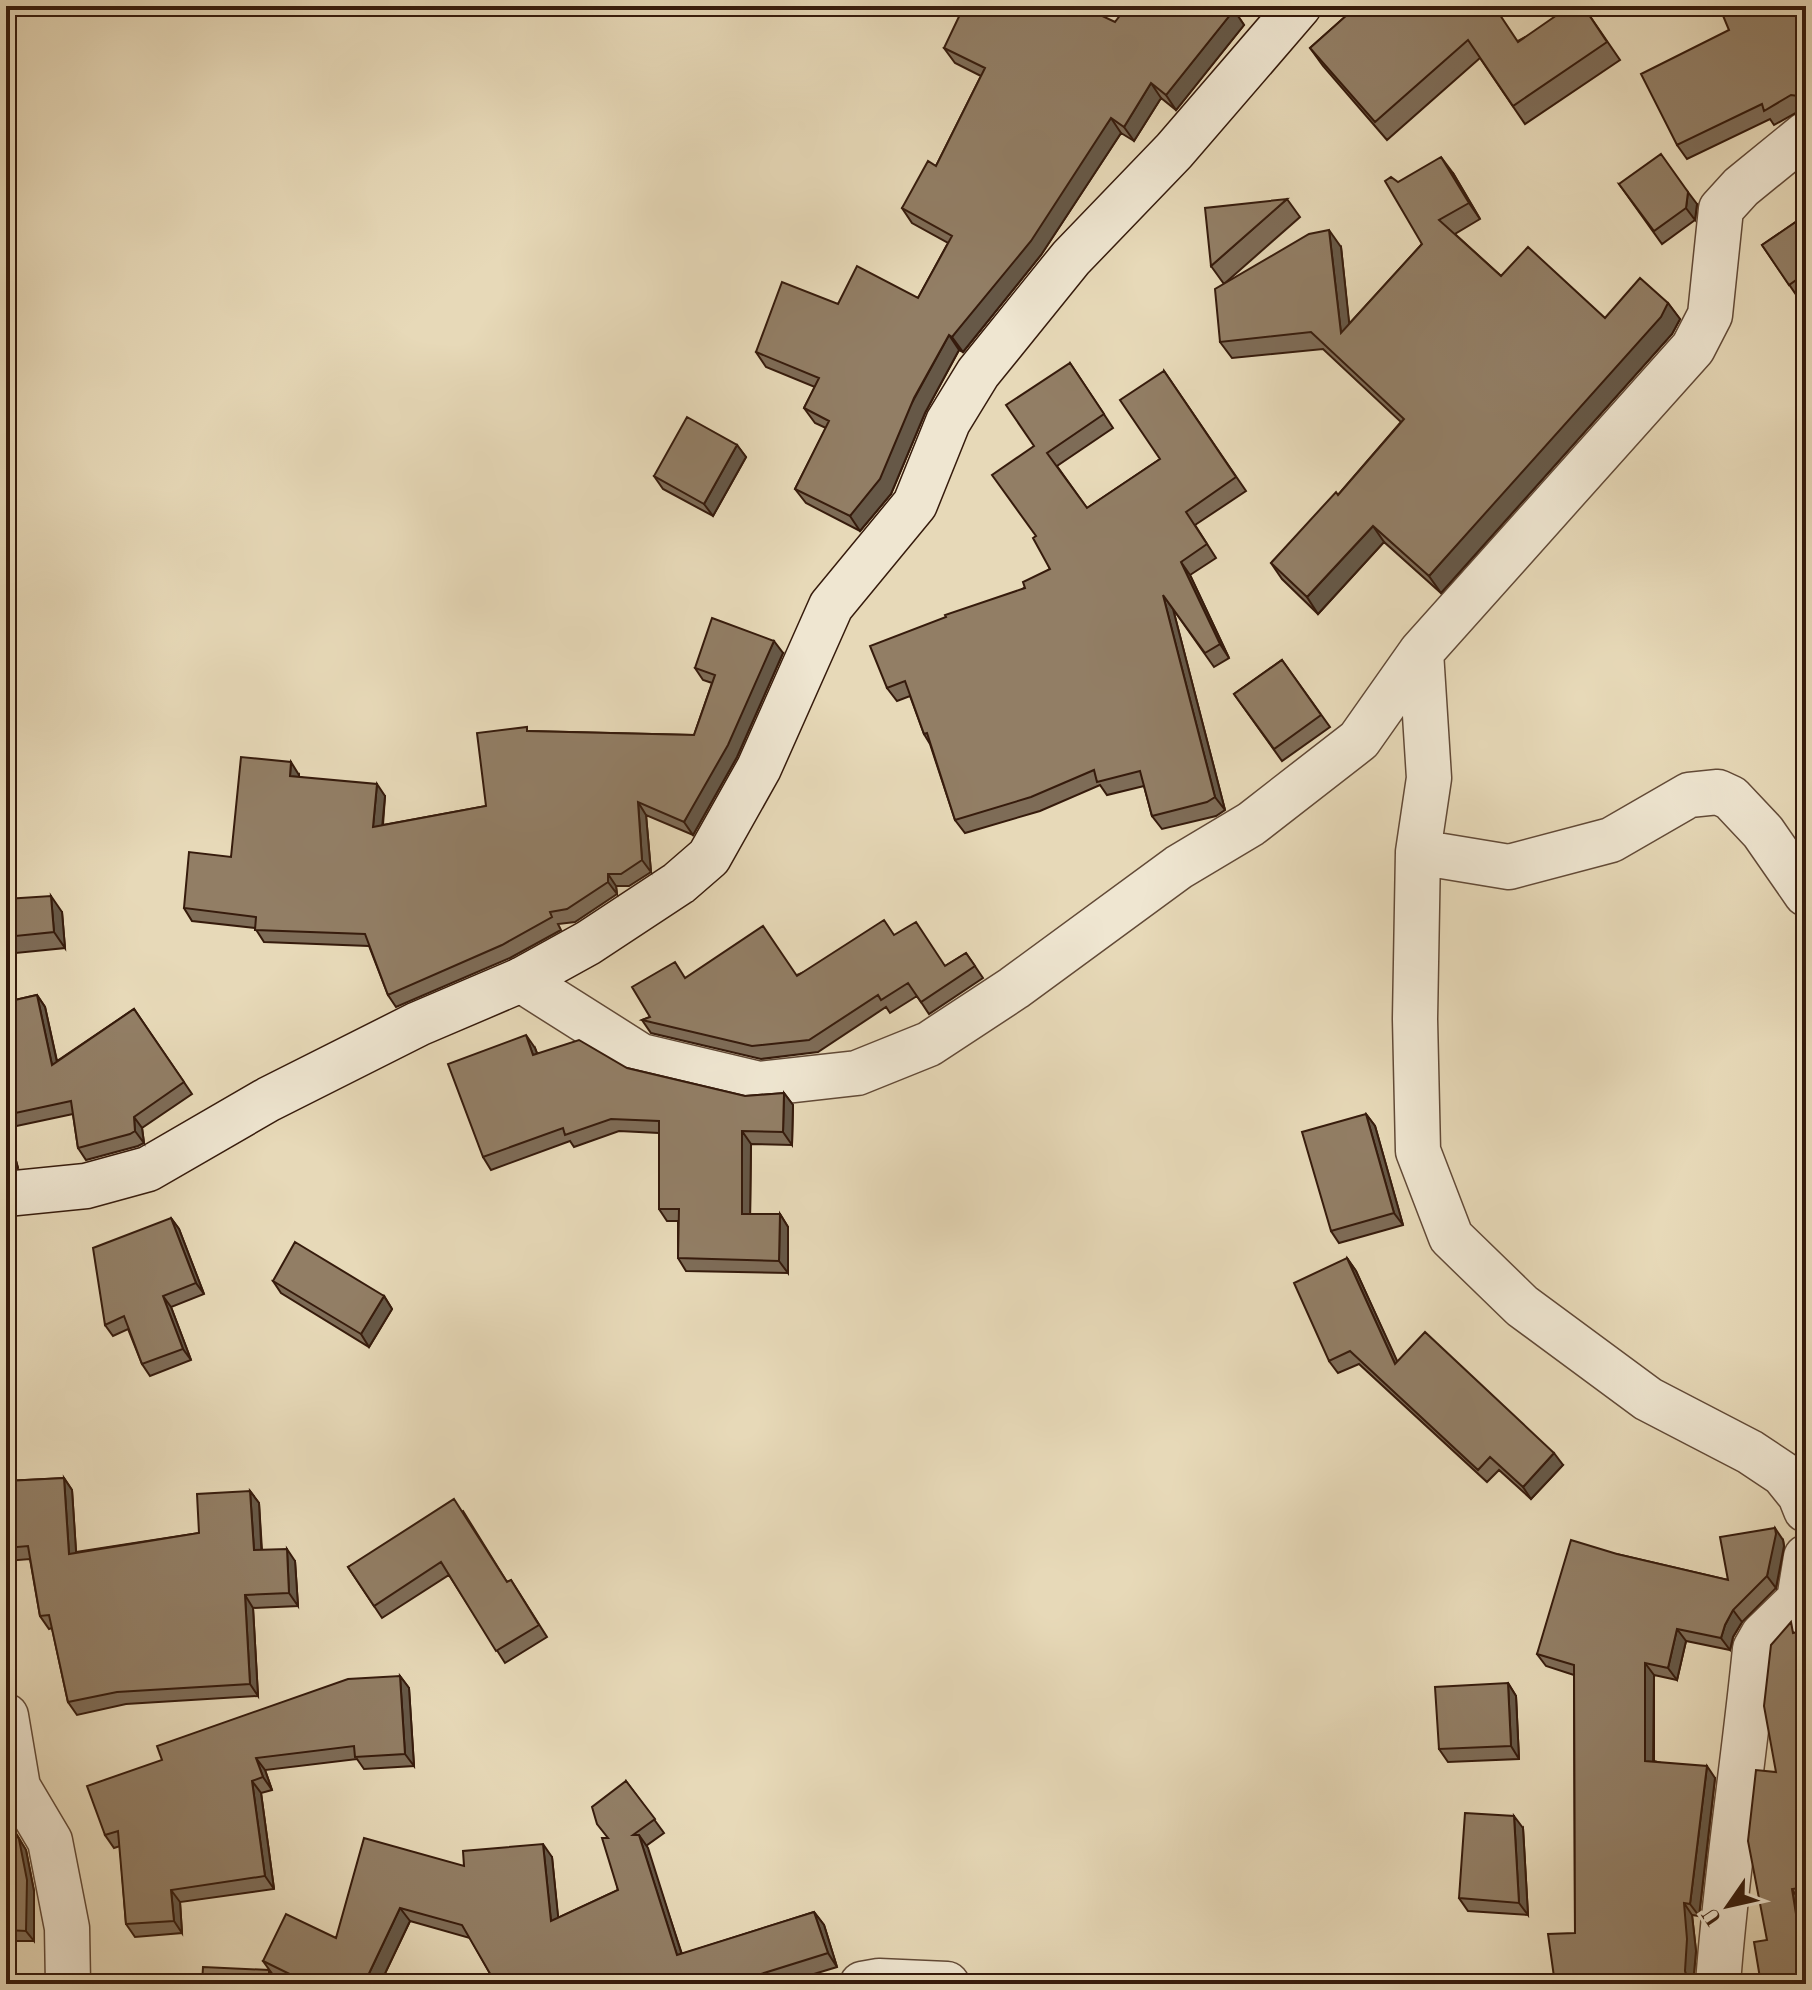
<svg xmlns="http://www.w3.org/2000/svg" width="1812" height="1990" font-family="'Old Standard TT',serif">
	<rect width="100%" height="100%" fill="#e7d9b8"/>
	<filter id="stains"><feTurbulence type="fractalNoise" baseFrequency=".0025" numOctaves="4"/><feColorMatrix values="0 0 0 0 .2 0 0 0 0 .09 0 0 0 0 .02 0 0 0 .5 -.17"/></filter>
	<radialGradient id="worn" r=".72"><stop offset=".6" stop-color="#630" stop-opacity="0"/><stop offset="1" stop-color="#630" stop-opacity=".3"/></radialGradient>
	<g fill="none" stroke-linecap="round" stroke-linejoin="round">
		<defs>
			<path id="street" d="M1806,134L1741,187L1721,209L1710,315L1693,348L1421,652L1429,778L1418,852L1415,1019L1418,1151L1451,1237L1522,1306L1648,1399L1750,1452L1783,1474L1800,1495L1806,1510
				M1418,852L1509,867L1611,840L1689,795L1718,792L1731,798L1763,832L1806,894
				M521,980L641,1056L759,1084L857,1073L929,1044L1014,988L1179,867L1251,824L1359,740L1421,652
				M6,1716L18,1787L50,1841L67,1928L68,1984
				M862,1984L879,1981L947,1984
				M1718,1984C1726,1872 1744,1761 1755,1649L1763,1635L1799,1600L1806,1557"/>
			<path id="secondary" d="M6,1194L86,1186L148,1169L269,1099L418,1024L521,980L588,943L679,883L709,857L759,768L831,606L915,504L948,422L978,373L1071,258L1174,151L1299,6"/>
		</defs>
		<use href="#street" stroke="#624a37" stroke-width="47"/>
		<use href="#secondary" stroke="#361b0c" stroke-width="47"/>
		<use href="#street" stroke="#efe6d1" stroke-width="44"/>
		<use href="#secondary" stroke="#efe6d1" stroke-width="44"/>
	</g>
	<path fill="#7e6c57" stroke="#361b0c" stroke-width="2" d="M1357,6L1518,41L1583,6L1620,60L1525,124L1480,58L1387,140L1323,66L1310,48Z
		M1806,6V110H1801L1774,125L1770,119L1687,159L1677,145L1729,30Z
		M1234,10L1244,25L1176,110L1161,98L1134,141L1121,133L1041,255L963,352L959,350L925,413L891,494L860,531L806,503L795,489L826,428L815,423L804,408L815,387L766,367L756,352L838,304L918,298L948,243L912,223L902,208L936,166L981,76L955,63L944,48L1115,22Z
		M1453,173L1480,219L1455,234L1501,276L1605,318L1668,303L1680,319L1672,334L1441,593L1384,542L1318,614L1282,579L1271,563L1338,495L1401,422L1323,349L1232,358L1220,342L1341,247L1349,324L1422,244L1398,182Z
		M1619,184L1697,204L1695,220L1662,244Z
		M1287,199L1300,217L1224,284L1211,266Z
		M1806,215V290L1797,296L1762,245Z
		M1070,363L1113,428L1057,466L1087,508L1160,459L1164,371L1246,491L1195,525L1216,558L1190,575L1229,658L1214,667L1173,609L1225,810L1216,816L1162,829L1152,816L1144,786L1107,795L1100,785L1040,811L965,833L955,820L930,744L924,734L910,696L897,701L887,688L1050,569L1036,536L1034,446Z
		M737,445L746,457L713,516L663,489L654,476Z
		M783,653L737,757L693,835L646,815L651,872L629,886H616L617,894L575,922L558,924L561,930L510,958L396,1007L388,995L369,946L264,942L255,928L192,921L184,908L231,857L299,775V777L385,796L383,825L486,806L529,731L694,735L712,683L703,680L695,668Z
		M1282,660L1330,727L1282,761L1234,694Z
		M6,852L10,857L14,898L62,912L65,948L6,954Z
		M895,935L945,966L966,953L983,978L929,1014L917,996L890,1013L886,1007L818,1052L761,1059L651,1033L642,1020L650,1017L686,978L797,975Z
		M37,995L45,1007L57,1061L134,1009L192,1094L142,1128L144,1143L138,1146L86,1160L78,1148L73,1114L7,1128L18,1168L6,1170V1002Z
		M535,1048L537,1053L627,1068L745,1096L784,1093L793,1105L792,1145L751,1144L750,1214H780L788,1227V1273L686,1271L678,1258V1221H667L659,1209V1133L619,1131L574,1147L570,1141L491,1170L483,1157Z
		M1366,1114L1375,1126L1403,1225L1339,1243L1331,1231Z
		M171,1218L179,1229L204,1294L171,1307L191,1360L150,1376L142,1364L128,1329L113,1336L105,1325Z
		M1347,1258L1356,1271L1397,1362L1563,1465L1531,1499L1499,1470L1487,1482L1359,1364L1338,1373L1329,1361Z
		M273,1281L384,1296L392,1309L369,1347L281,1293Z
		M64,1478L72,1490L76,1552L199,1533L250,1491L259,1503L262,1550L295,1561L298,1606L253,1608L258,1696L126,1704L77,1715L68,1702L52,1628L49,1629L40,1616L30,1559L6,1561V1481Z
		M463,1511L507,1582L511,1580L547,1637L505,1663L449,1575L382,1618L348,1567Z
		M1783,1540L1784,1546L1776,1588L1742,1622L1733,1637L1730,1650L1686,1641L1677,1680L1654,1675V1761L1715,1778L1699,1916L1692,1915L1696,1951L1693,1984L1575,1933L1574,1675L1546,1666L1537,1654L1617,1554L1728,1580Z
		M1806,1630V1900L1800,1902L1806,1936V1984L1767,1940L1776,1772L1798,1632Z
		M400,1676L409,1688L414,1766L364,1769L357,1759L265,1770L272,1790L261,1793L274,1889L180,1902L182,1933L135,1937L126,1924L120,1846L114,1848L105,1835Z
		M1508,1683L1516,1696L1519,1759L1448,1762L1439,1749Z
		M626,1781L664,1833L646,1846L682,1954L814,1912L824,1925L837,1967L781,1984H496L470,1938L410,1921L380,1984H292L273,1975L278,1982L263,1961L336,1938L464,1866L552,1857L558,1918L618,1890L607,1838Z
		M6,1819L14,1830L26,1850L34,1891V1941H6Z
		M1523,1828L1528,1915L1468,1911L1459,1898Z"/>
	<path fill="#665847" stroke="#361b0c" stroke-width="2" d="M1234,10L1244,25L1176,110L1166,95Z
		M1151,83L1161,98L1134,141L1124,127Z
		M1111,118L1121,133L1041,255L963,352L952,337Z
		M1441,157L1453,173L1480,219L1469,203Z
		M1688,192L1697,204L1695,220L1686,208Z
		M1329,230L1341,247L1352,349L1341,333Z
		M1668,303L1680,319L1672,334L1441,593L1429,576Z
		M949,335L959,350L925,413L891,494L860,531L850,516Z
		M737,445L746,457L713,516L704,504Z
		M1373,526L1384,542L1318,614L1307,597Z
		M1181,562L1190,575L1229,658L1220,644Z
		M1163,595L1173,609L1225,810L1215,797Z
		M774,641L783,653L737,757L693,835L684,822Z
		M291,762L299,775L298,788L290,776Z
		M377,784L385,796L381,839L373,827Z
		M638,802L646,815L651,872L642,860Z
		M6,852L10,857L16,915L6,901Z
		M608,874L616,886L617,894L608,882Z
		M51,896L62,912L65,948L54,932Z
		M37,995L45,1007L60,1076L52,1065Z
		M526,1035L535,1048L542,1067L533,1055Z
		M784,1093L793,1105L792,1145L783,1132Z
		M1366,1114L1375,1126L1403,1225L1394,1213Z
		M134,1117L142,1128L144,1143L135,1131Z
		M6,1127L7,1128L18,1168L10,1156L6,1142Z
		M742,1131L751,1144L750,1226L742,1214Z
		M780,1214L788,1227V1273L779,1261Z
		M171,1218L179,1229L204,1294L196,1283Z
		M1347,1258L1356,1271L1404,1376L1395,1364Z
		M163,1296L171,1307L191,1360L183,1349Z
		M384,1296L392,1309L369,1347L361,1334Z
		M1554,1453L1563,1465L1531,1499L1523,1487Z
		M64,1478L72,1490L77,1566L69,1554Z
		M250,1491L259,1503L262,1562L254,1550Z
		M1775,1528L1783,1540L1784,1546L1776,1588L1767,1576Z
		M287,1549L295,1561L298,1606L289,1593Z
		M245,1595L253,1608L258,1696L250,1684Z
		M1733,1610L1742,1622L1733,1637L1730,1650L1721,1638L1725,1625Z
		M1677,1629L1686,1641L1677,1680L1668,1668Z
		M1645,1663L1654,1675L1653,1773L1645,1761Z
		M400,1676L409,1688L414,1766L405,1754Z
		M1508,1683L1516,1696L1519,1759L1511,1746Z
		M1799,1703L1806,1714V1726Z
		M256,1758L265,1770L272,1790L263,1777Z
		M1707,1766L1715,1778L1699,1916L1690,1904Z
		M252,1781L261,1793L274,1889L265,1876Z
		M1514,1816L1523,1828L1528,1915L1519,1903Z
		M7,1819L26,1850L34,1891V1941L26,1931Z
		M639,1835L648,1848L686,1968L677,1955Z
		M543,1844L552,1857L560,1935L551,1921Z
		M1792,1889L1800,1902L1806,1936V1976Z
		M171,1890L180,1902L182,1933L174,1921Z
		M1684,1903L1692,1915L1696,1951L1693,1984H1688L1687,1982L1685,1971Z
		M400,1908L410,1921L380,1984H364Z
		M814,1912L824,1925L837,1967L828,1953Z
		M269,1970L278,1982V1984H269Z"/>
	<path fill="#927e65" stroke="#361b0c" stroke-width="2" d="M964,6H1081L1115,22L1127,6H1228L1234,10L1166,95L1151,83L1124,127L1111,118L1031,241L952,337L949,335L914,398L880,479L850,516L795,489L829,421L804,408L819,378L756,352L782,282L838,304L857,266L918,298L952,236L902,208L928,161L936,166L985,68L944,48Z
		M1357,6H1494L1518,42L1570,6H1583L1607,42L1513,106L1468,40L1375,122L1310,48Z
		M1719,6H1806V97L1791,95L1764,111L1762,104L1677,145L1641,74L1729,30Z
		M1661,154L1688,192L1686,208L1654,231L1619,184Z
		M1441,157L1469,203L1439,220L1501,276L1528,247L1605,318L1640,278L1668,303L1661,317L1429,576L1373,526L1307,597L1271,563L1336,492L1338,495L1404,419L1311,332L1220,342L1215,289L1309,234L1329,230L1341,333L1422,244L1385,181L1391,177L1398,182Z
		M1287,199L1211,266L1205,208Z
		M1806,215V273L1789,285L1762,245Z
		M1070,363L1104,414L1047,453L1087,508L1160,459L1120,400L1164,371L1236,477L1186,512L1207,544L1181,562L1220,644L1205,653L1163,595L1215,797L1207,802L1152,816L1140,771L1097,782L1094,770L1031,797L955,820L927,733L924,734L905,681L887,688L870,646L946,617L945,615L1025,588L1023,582L1050,569L1033,538L1036,536L992,475L1034,446L1006,405Z
		M687,417L737,445L704,504L654,476Z
		M712,618L774,641L728,745L684,822L638,802L642,860L621,874H608V882L567,909L550,912L552,917L502,945L388,995L365,934L255,930L256,917L184,908L189,852L231,857L241,757L291,762L290,776L377,784L373,827L486,806L477,733L527,727V731L694,735L715,675L695,668Z
		M1282,660L1321,715L1274,749L1234,694Z
		M51,896L54,932L6,937V899Z
		M884,920L894,935L916,922L945,966L966,953L975,966L921,1002L908,983L881,1000L878,995L809,1040L752,1046L642,1020L650,1017L632,987L675,962L685,978L763,926L797,976Z
		M37,995L52,1065L134,1009L184,1082L134,1117L135,1131L130,1134L78,1148L71,1101L6,1115V1002Z
		M526,1035L533,1055L579,1040L627,1068L745,1096L784,1093L783,1132L742,1131V1214H780L779,1261L678,1258L679,1209H659V1121L611,1119L565,1135L563,1128L483,1157L448,1064Z
		M1366,1114L1394,1213L1331,1231L1302,1132Z
		M6,1142L10,1156L6,1157Z
		M171,1218L196,1283L163,1296L183,1349L142,1364L124,1316L105,1325L93,1248Z
		M295,1242L384,1296L361,1334L273,1281Z
		M1347,1258L1395,1364L1425,1332L1554,1453L1523,1487L1490,1457L1478,1470L1350,1351L1329,1361L1294,1283Z
		M64,1478L69,1554L199,1533L197,1494L250,1491L254,1550L287,1549L289,1593L245,1595L250,1684L117,1692L68,1702L49,1615L40,1616L28,1546L6,1548V1481Z
		M454,1499L507,1582L511,1580L539,1625L496,1651L441,1562L374,1606L348,1567Z
		M1775,1528L1776,1534L1767,1576L1733,1610L1725,1625L1721,1638L1677,1629L1668,1668L1645,1663V1761L1707,1766L1690,1904L1684,1903L1687,1939L1685,1971L1688,1984H1555L1548,1934L1575,1933L1574,1665L1537,1654L1571,1540L1617,1554L1728,1580L1720,1537Z
		M1791,1622L1793,1633L1806,1630V1702L1799,1703L1806,1726V1887L1792,1889L1806,1976V1984H1761L1754,1942L1767,1940L1748,1841L1756,1770L1776,1772L1764,1706L1771,1645Z
		M400,1676L405,1754L355,1757L354,1746L256,1758L263,1777L252,1781L265,1876L171,1890L174,1921L126,1924L118,1831L105,1835L87,1786L162,1760L157,1746L348,1679Z
		M1508,1683L1511,1746L1439,1749L1435,1687Z
		M626,1781L655,1819L633,1835H639L677,1955L814,1912L828,1953L729,1984H496L462,1925L400,1908L364,1984H310L263,1961L286,1914L336,1938L364,1838L464,1866L463,1851L543,1844L551,1921L618,1890L602,1838H608L597,1824L592,1807Z
		M1465,1813L1514,1816L1519,1903L1459,1898Z
		M6,1819L19,1839L27,1880L26,1931L6,1930Z
		M203,1967L269,1970V1984H202Z"/>
	<rect width="1812" height="1990" fill="none" stroke="#e7d9b8" stroke-width="32"/>
	<rect x="8" y="8" width="1796" height="1974" fill="none" stroke="#361b0c" stroke-width="4"/>
	<rect x="16" y="16" width="1780" height="1958" fill="none" stroke="#361b0c" stroke-width="2"/>
	<g transform="translate(1728 1906) rotate(236)" stroke="#efe6d1" stroke-width="6" paint-order="stroke">
	<path d="M0-6L14 30L0 20L-14 30Z" fill="#361b0c"/>
	<text y="-12" font-size="22" font-weight="bold" text-anchor="middle" fill="#361b0c">U</text>
	</g>
	<rect width="100%" height="100%" filter="url(#stains)"/>
	<rect width="100%" height="100%" fill="url(#worn)"/>
</svg>
